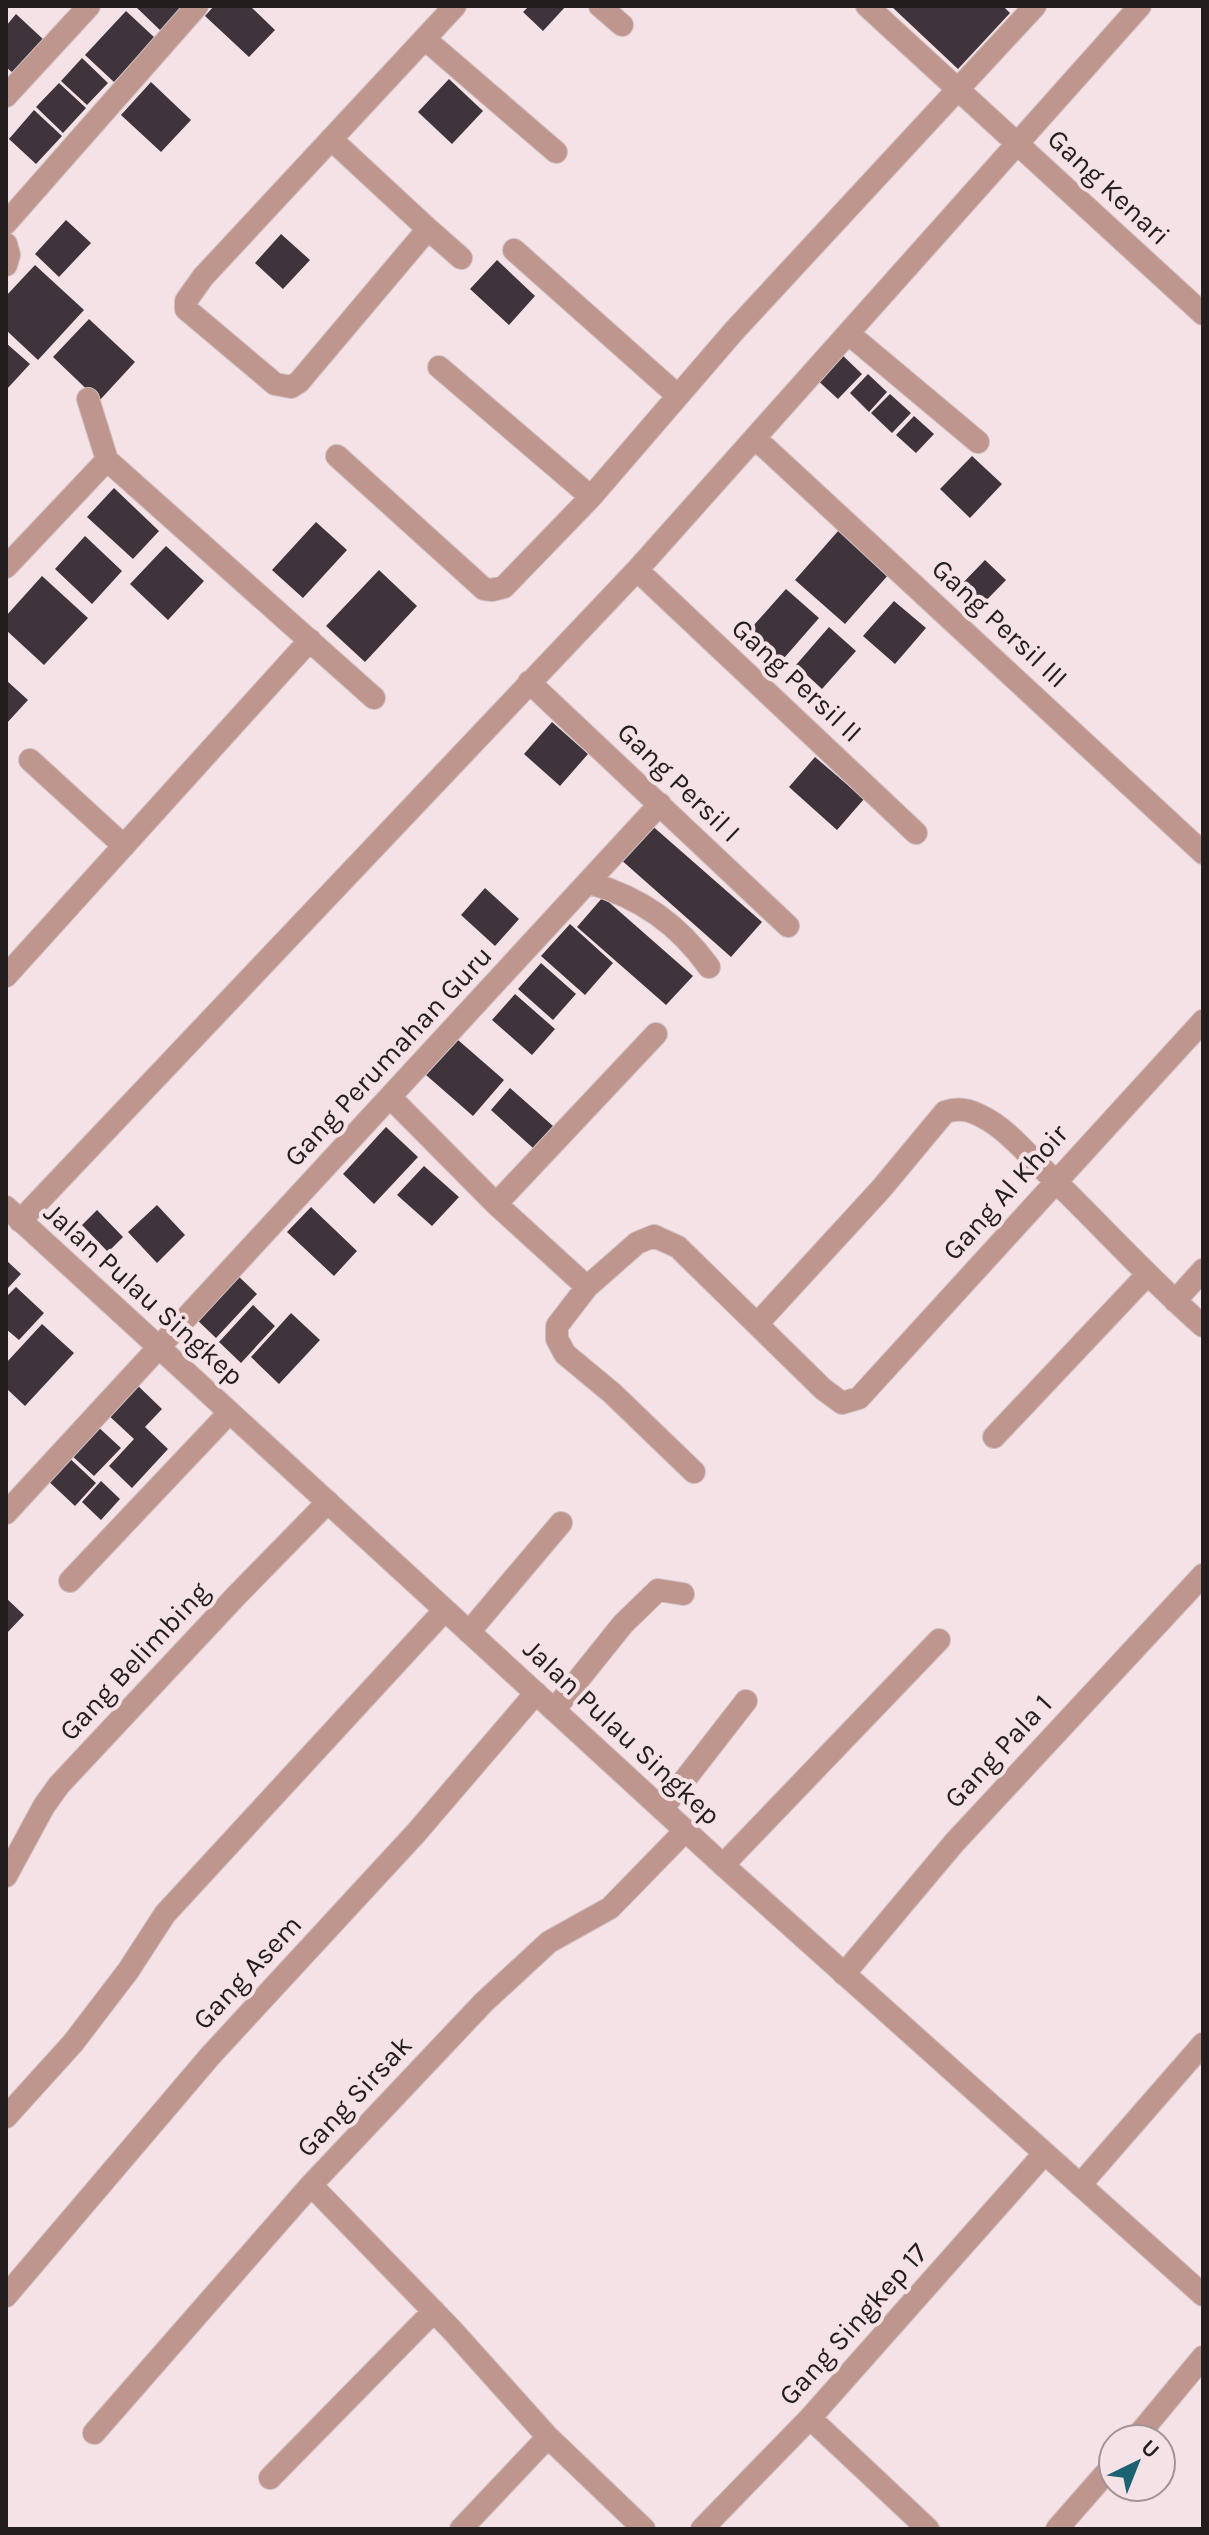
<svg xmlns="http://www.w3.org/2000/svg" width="1209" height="2535" font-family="Karla,sans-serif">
	<rect width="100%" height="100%" fill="#f5e2e6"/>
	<path fill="#3f343c" d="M135,6H180L182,8L161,31Z
		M214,6H250L275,30L249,57L205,16Z
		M529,6H566L543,31L523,12Z
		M891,6H1003L1010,13L958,69Z
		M126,11L155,38L114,82L85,55Z
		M16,14L44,40L13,73L6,67V26Z
		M82,58L108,83L87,105L61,81Z
		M449,79L483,111L452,144L418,112Z
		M151,82L191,120L161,152L121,115Z
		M59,83L86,108L63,133L36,107Z
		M34,110L62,136L36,164L9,139Z
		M66,220L91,243L59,277L35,254Z
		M281,234L310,260L283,289L255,263Z
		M497,260L535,296L509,325L470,289Z
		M35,265L84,310L38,360L6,330V296Z
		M89,319L135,362L99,401L53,357Z
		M6,343L30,364L6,390Z
		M838,351L862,374L838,399L814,377Z
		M868,374L887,392L869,412L850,393Z
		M890,394L911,413L892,433L871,413Z
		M914,416L934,434L916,453L896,435Z
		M972,456L1002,484L970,518L940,489Z
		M114,488L159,531L133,559L87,517Z
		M316,522L347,550L303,598L272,570Z
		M839,530L889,574L845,624L795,580Z
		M85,536L122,571L92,604L55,569Z
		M166,546L204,581L168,620L130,584Z
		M985,560L1006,580L976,611L955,591Z
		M379,570L417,606L365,662L326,626Z
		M42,576L88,618L44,665L6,630V616Z
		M786,589L819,618L778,665L745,635Z
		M894,601L926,628L895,664L863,636Z
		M829,627L856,651L822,689L796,665Z
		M6,680L28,700L6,724Z
		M552,722L588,754L560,786L524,754Z
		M815,757L864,799L837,830L789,787Z
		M649,823L762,922L731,957L619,858Z
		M485,888L519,919L495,946L461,915Z
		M603,897L693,976L666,1005L577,927Z
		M570,924L613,963L585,995L541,956Z
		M541,963L576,994L553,1020L518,989Z
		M515,994L555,1029L532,1055L492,1020Z
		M458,1040L504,1080L473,1116L426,1075Z
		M510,1088L553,1126L533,1148L491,1110Z
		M386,1127L418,1157L374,1204L343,1174Z
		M424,1166L459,1197L432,1226L397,1195Z
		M157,1205L185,1235L157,1263L128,1232Z
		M311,1207L357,1251L334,1276L287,1232Z
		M97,1210L123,1237L108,1252L82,1225Z
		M6,1260L21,1274L6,1290Z
		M235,1273L257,1294L216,1338L194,1317Z
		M16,1287L44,1313L19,1340L6,1329V1297Z
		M253,1305L275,1326L241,1363L219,1342Z
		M291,1313L320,1340L279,1384L251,1357Z
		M42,1324L74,1353L25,1406L6,1388V1363Z
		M134,1382L162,1409L145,1427L168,1449L132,1488L109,1466L134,1439L106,1413Z
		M96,1425L121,1448L94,1476L70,1454Z
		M65,1454L96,1483L75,1506L44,1477Z
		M101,1481L120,1499L101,1520L82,1502Z
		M6,1598L24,1615L6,1634Z"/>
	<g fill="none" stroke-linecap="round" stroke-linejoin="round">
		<defs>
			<path id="minor" d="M455,6L203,277L186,301V309L275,384L291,387L299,382L428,229L461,258
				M600,6L622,25
				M867,6L1203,314
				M426,40L556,152
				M6,96L89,6
				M331,139L428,229
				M6,223L197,6
				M6,244L9,255L6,265
				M514,250L677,395
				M849,334L978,442
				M439,367L591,497
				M88,399L107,460L374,698
				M755,438L1203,853
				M337,456L484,589L492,590L504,587L591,497L734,331L1035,6
				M6,567L107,460
				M637,570L916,833
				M529,682L788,926
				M30,760L124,846
				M590,883C641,898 678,924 709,967
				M6,976L310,640
				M390,1097L496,1204L587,1287
				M496,1204L656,1034
				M20,1221L637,570L1140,6
				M1175,1301L1203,1270
				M758,1323L881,1189L945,1112C963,1106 975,1112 990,1121C1010,1133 1028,1155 1045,1171C1098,1222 1147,1277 1203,1326
				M994,1437L1147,1275
				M694,1472L612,1393L565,1354L557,1339V1326L587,1287L637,1243L654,1236L678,1247L823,1389L842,1403L859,1398L1203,1021
				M6,1513L660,804
				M70,1581L229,1413
				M469,1632L561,1523
				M554,1710L623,1624L658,1590L683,1594
				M662,1809L746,1701
				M723,1865L939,1640
				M6,1876L44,1806L59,1785L236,1596L328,1502
				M844,1974L954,1843L1203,1575
				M6,2117L73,2043L128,1971L165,1914L444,1611
				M311,2185L451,2329L548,2437L644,2529
				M1080,2185L1203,2044
				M6,2296L211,2055L416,1833L536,1693
				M810,2418L928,2529
				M94,2433L311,2185L484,2002L549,1942L610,1908L686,1830
				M1135,2439L1203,2357
				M270,2478L434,2311
				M461,2529L548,2437
				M702,2529L810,2418L1044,2154
				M1057,2529L1113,2465"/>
			<path id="tertiary" d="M6,1207L723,1865L1203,2295"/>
		</defs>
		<use href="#minor" stroke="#cfbfc2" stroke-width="24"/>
		<use href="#tertiary" stroke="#cfbfc2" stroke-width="24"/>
		<use href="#minor" stroke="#be968d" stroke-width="22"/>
		<use href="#tertiary" stroke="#be968d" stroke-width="22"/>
	</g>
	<g text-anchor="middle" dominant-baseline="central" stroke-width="8" stroke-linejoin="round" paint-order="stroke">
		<g font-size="28" fill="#231d1e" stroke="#f5e2e6">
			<text transform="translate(1109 187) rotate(43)">Gang Kenari</text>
			<text transform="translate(1000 623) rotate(43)">Gang Persil III</text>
			<text transform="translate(797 680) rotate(43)">Gang Persil II</text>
			<text transform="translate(679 782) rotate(44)">Gang Persil I</text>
			<text transform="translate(388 1056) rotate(-47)">Gang Perumahan Guru</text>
			<text transform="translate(1005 1192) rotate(-48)">Gang Al Khoir</text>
			<text transform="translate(144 1294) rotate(42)">Jalan Pulau Singkep</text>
			<text transform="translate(134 1661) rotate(-47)">Gang Belimbing</text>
			<text transform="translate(622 1732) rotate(43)">Jalan Pulau Singkep</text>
			<text transform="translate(998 1751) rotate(-47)">Gang Pala 1</text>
			<text transform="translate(247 1972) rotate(-47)">Gang Asem</text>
			<text transform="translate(354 2096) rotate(-47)">Gang Sirsak</text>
			<text transform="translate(853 2324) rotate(-48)">Gang Singkep 17</text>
		</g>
	</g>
	<rect width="1209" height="2535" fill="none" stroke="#231d1e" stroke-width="16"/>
	<g transform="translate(1137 2463) rotate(43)"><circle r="38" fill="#f5e2e6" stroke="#a19396" stroke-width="2"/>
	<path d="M0-6L14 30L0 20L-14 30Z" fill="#1c6272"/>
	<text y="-12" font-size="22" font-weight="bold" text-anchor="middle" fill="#231d1e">U</text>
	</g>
</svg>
